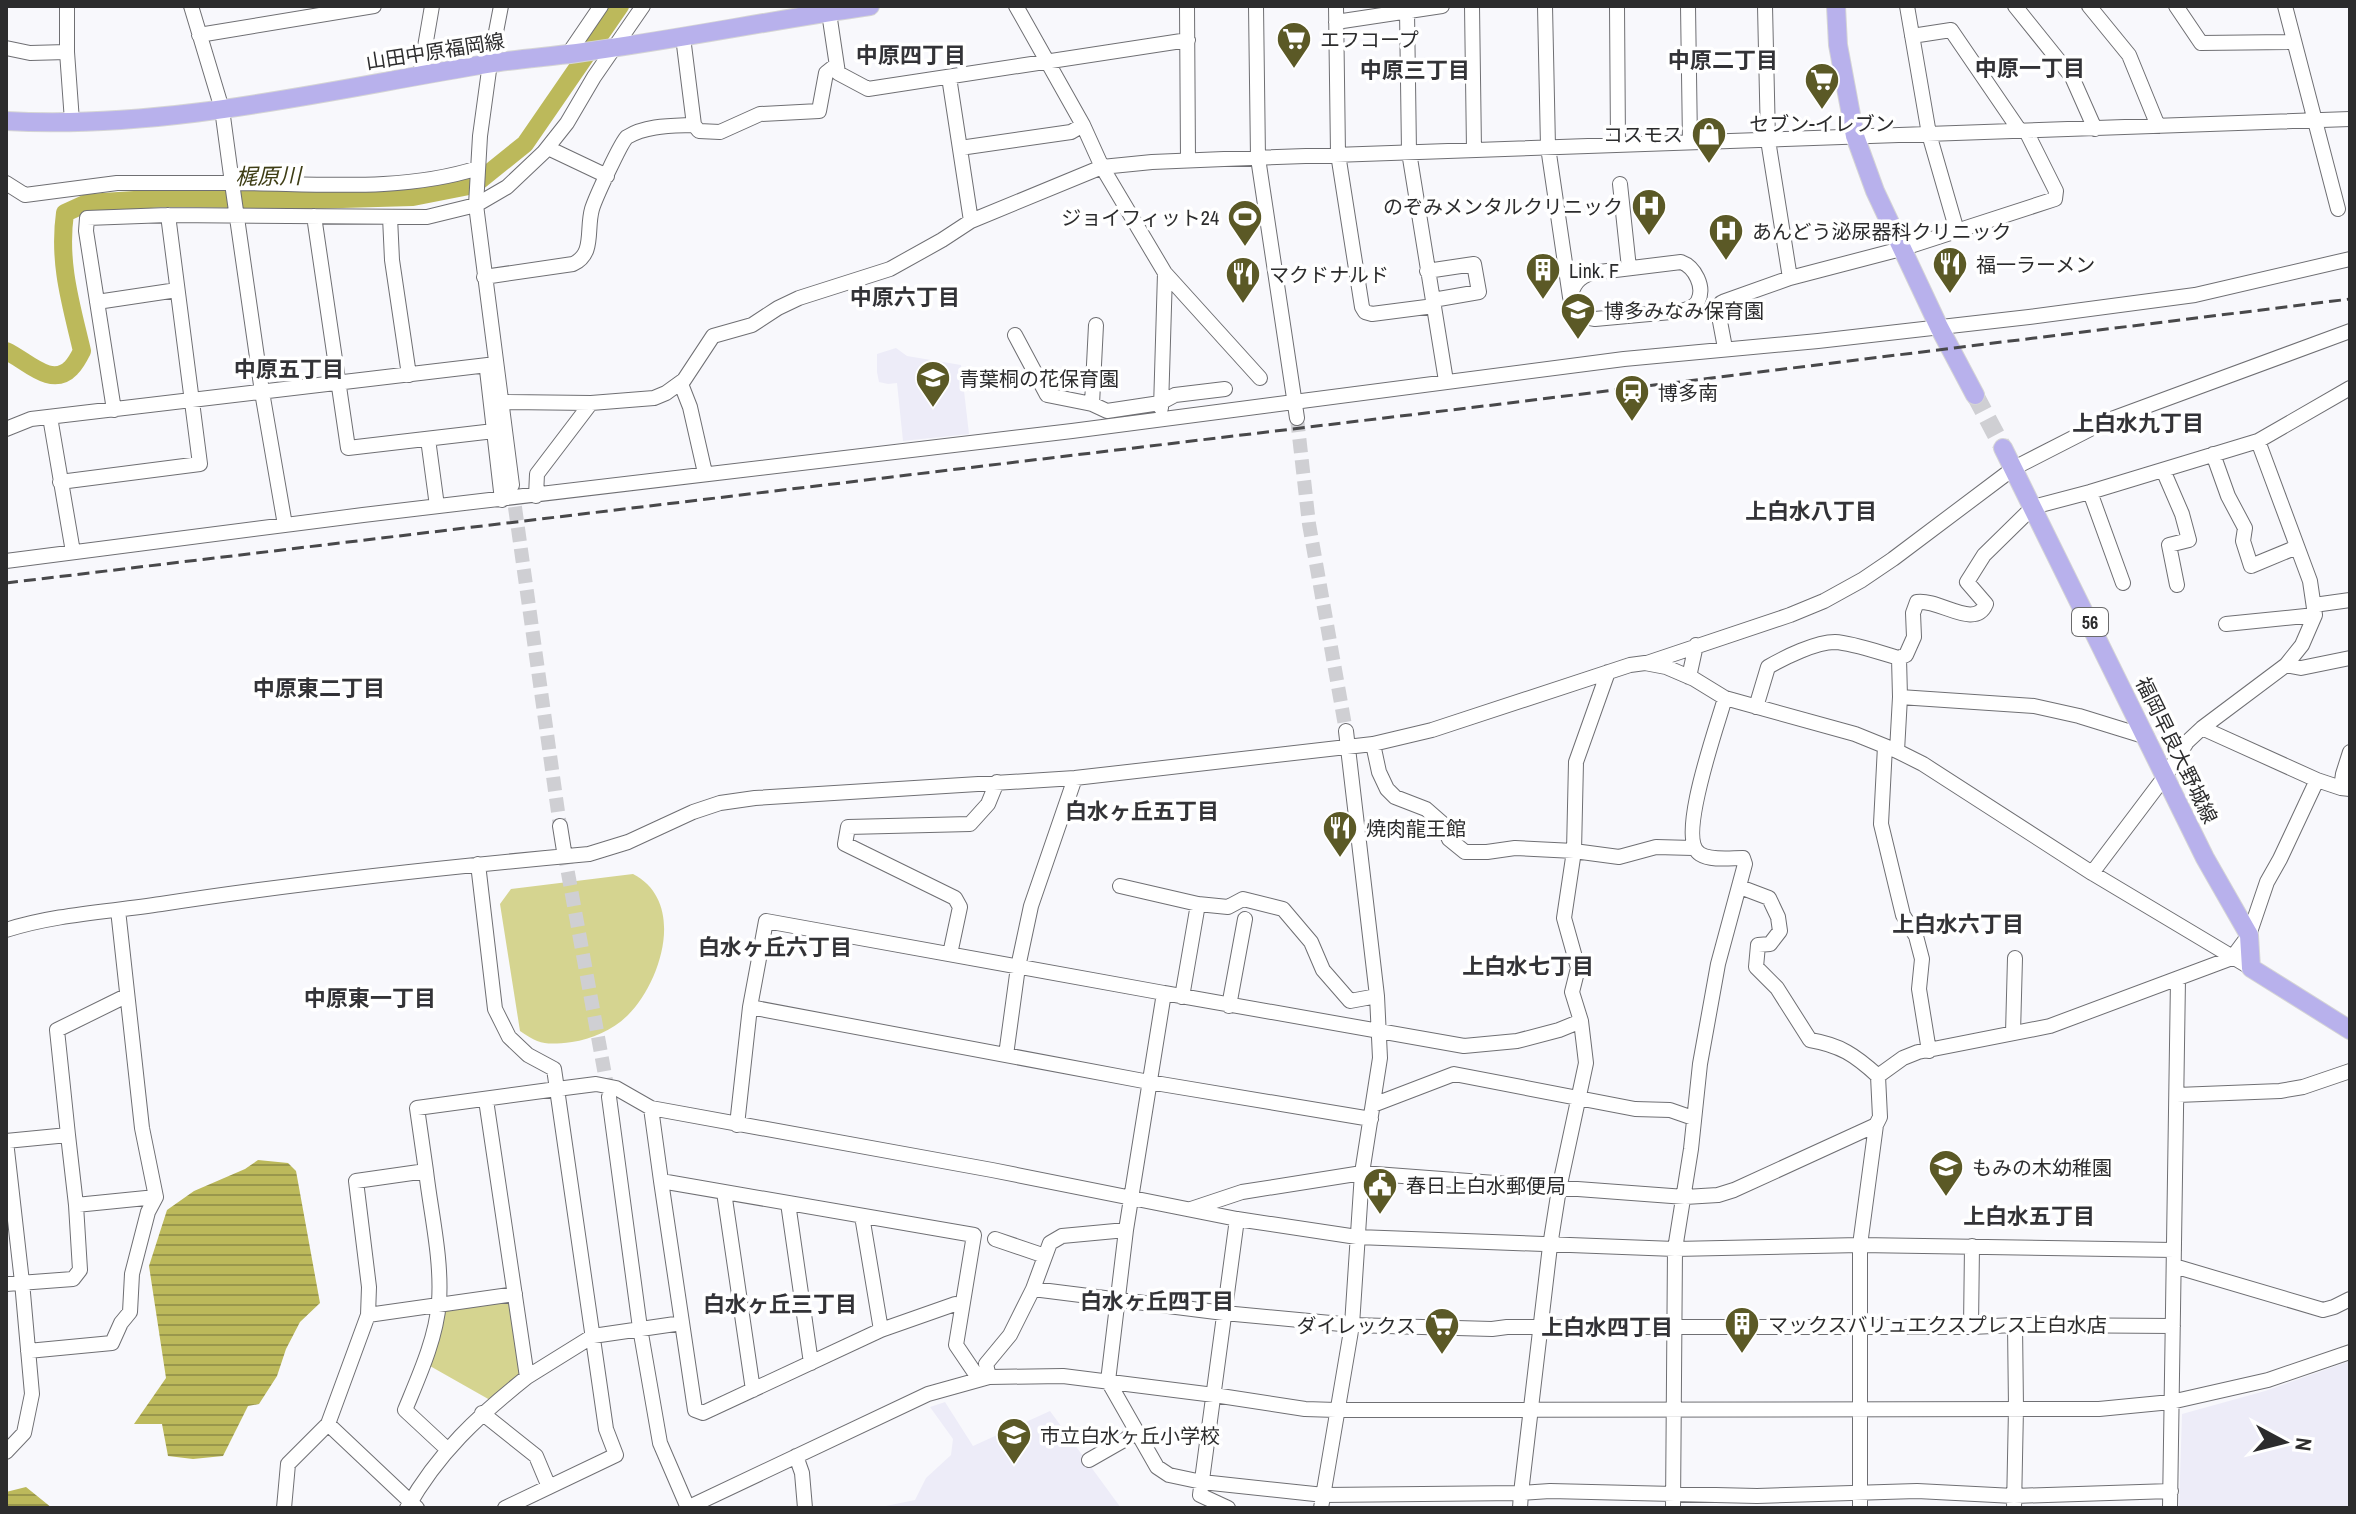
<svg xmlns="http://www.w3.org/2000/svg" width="2356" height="1514" font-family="'Archivo Narrow','Noto Sans JP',sans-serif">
	<defs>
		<pattern id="water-rules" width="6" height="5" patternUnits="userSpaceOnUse" patternTransform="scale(2)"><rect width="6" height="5" fill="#bcb95b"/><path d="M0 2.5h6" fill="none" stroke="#99974c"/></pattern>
	</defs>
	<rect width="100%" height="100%" fill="#f8f8fc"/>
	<path fill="#edecf8" d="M896,348L907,356L961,365L969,434L903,441L897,383L888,384L879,382L877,372V354Z
		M2350,1361V1508H2179L2182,1414L2265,1391Z
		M945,1402L973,1446L1050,1411L1121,1508H876L915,1500L926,1478L951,1455L953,1439L930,1407Z"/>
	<path fill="#d5d490" d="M633,874C687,902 661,982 628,1015C613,1030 592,1039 572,1042C547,1045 540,1045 520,1031L500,904L511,889Z
		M511,1301L521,1376L490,1400L430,1366L439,1341L446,1309Z"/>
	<path fill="url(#water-rules)" d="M258,1160L288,1163L296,1171L320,1303L300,1322L286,1349L277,1376L259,1404L248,1406L223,1456L193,1459L168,1456L162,1424H134L166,1378L149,1266L167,1210L194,1191L245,1169Z
		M26,1487L52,1508H6V1492Z"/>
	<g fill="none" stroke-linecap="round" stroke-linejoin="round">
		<path stroke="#bcb95b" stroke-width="18" d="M6,351C25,359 51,389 71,368C75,364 79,357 82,351C71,304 58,263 65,213L87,203L166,198L307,200L413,197L474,185L525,144L620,6"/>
		<path stroke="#cfcfd3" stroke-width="14" stroke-dasharray="14 7" stroke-linecap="butt" d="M1297,418L1309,524L1346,731
			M512,486L560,826
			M564,851L609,1097"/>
		<path stroke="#cfcfd3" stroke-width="18" stroke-dasharray="18 9" stroke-linecap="butt" d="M1975,395L2003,448"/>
		<defs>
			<path id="minor" d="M67,6V52L72,121
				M191,6L222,109L232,183C313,183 400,193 478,168
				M501,6L490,63L480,136L476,205L512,485
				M828,6L838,73L868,89L1188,40
				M1016,6L1083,125L1102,167L1152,162L1224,159L2350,119
				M1187,6L1188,160
				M1256,6L1258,158L1297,418
				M1336,6L1338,154L1362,307L1365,312L1372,314L1434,306
				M1472,6L1474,150
				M1545,6L1548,147L1570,297C1574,312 1580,317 1595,319L1682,311C1687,309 1695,307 1698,301C1705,287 1695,267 1681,262L1591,273C1578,278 1574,284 1570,297
				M1617,6L1618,144
				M1688,6L1690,142
				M1765,6L1768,140L1790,278
				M1907,6L1929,134L1957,231
				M2015,6L2072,77L2095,129
				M2089,6L2129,55L2158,126
				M2176,6L2201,43L2294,42
				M2285,6L2338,209
				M1407,11L1409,152L1446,381
				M1336,22L1442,6
				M199,35L374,6
				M1912,36L1951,30L2020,131
				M683,37L694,125
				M6,48L30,53L67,52
				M569,53L601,6
				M420,76L432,6
				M949,77L971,221
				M548,148L607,176
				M960,148L1071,132L1083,125
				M6,183L25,195L117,183H232L262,392L285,525
				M1620,184L1629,268
				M314,216L348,448L494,431
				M390,217L392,260L409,375
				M1427,271L1474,264L1479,292L1433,300
				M484,277L573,264C595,254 586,230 592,209C595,199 621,142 627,137C647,125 672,126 694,125L699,131L720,132L760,114L819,111L826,73L836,65
				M97,302L177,290
				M1015,335L1047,395L1092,404L1107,411L1160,403L1175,395L1225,389
				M1725,348L1719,316L1721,303L1725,301L1790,278L1901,249L2055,199L2056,191L2026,131
				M487,370L502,500
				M681,384L690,407L705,473
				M501,402L591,403L654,398L666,393L684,380L713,336L752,325L778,308L799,298L890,269L942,240L971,221L1102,167L1165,273L1260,378
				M1092,404L1096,325
				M1161,408L1165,273
				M114,410L86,231L87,218L168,215L427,217L476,205L507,187L544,152L567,123L594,77L643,6
				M50,417L73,552
				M6,429L31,419L496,364
				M428,439L437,506
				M2213,454L2228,496L2245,528L2243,541L2251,566L2297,547
				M2163,470L2182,514L2189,540L2169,545L2177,585
				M60,482L200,464L168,215
				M2090,492L2123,583
				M536,496L537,474L591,403
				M6,561L363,515L1072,431L1624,359L1818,341L2029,317L2195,295L2350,259
				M2314,605L2350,600
				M2226,624L2315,615
				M1647,663L1790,615L1824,601L1862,580L1893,559L2014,468L2106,421L2350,331
				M2286,665L2301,668L2350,658
				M1689,677L1696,645
				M1900,697L2034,706L2079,716L2147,737
				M1756,707L1768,667C1785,657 1816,642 1835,642C1854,643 1880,653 1899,658
				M2202,728L2317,780
				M1373,744L1379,772L1387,789L1395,797L1426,809L1442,823L1449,839L1465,852H1487L1515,848L1574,851L1619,857L1656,847L1693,848
				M1885,746L1881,824L1903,915L1916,936L1922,959L1919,989L1929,1051
				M1897,751L1900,697L1899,658L1906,655L1914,637L1913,613L1917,602C1940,599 1975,630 1986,604L1967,582L1984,555L2033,507L2090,492L2258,441L2350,388
				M2341,788L2343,774L2350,752
				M560,826L564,851
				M478,864L495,1009L509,1037L528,1055L554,1069L557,1089L596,1084L616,1088L651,1108L661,1181L974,1235L956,1345L979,1379
				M2092,873L2166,775L2187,742L2202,728L2286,665L2302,645L2315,615L2310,581L2258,441
				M1120,886L1198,904L1228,907L1243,899L1283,909L1311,942L1323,970L1350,1001L1377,996
				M1740,887L1769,898L1778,917L1780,931L1770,944L1758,945L1756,967L1777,988L1810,1040C1840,1045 1855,1055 1878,1076
				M6,930C56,914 109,912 161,904C303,882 446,867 589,854L628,842L693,812L720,803L755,798L1075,778L1373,744L1432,730L1630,665L1645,663L1666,667L1694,679L1725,698L1855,734L1897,751L1923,764L2092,873L2251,968
				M950,954L960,907L955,898L845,844L848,827L970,824L988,804L997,782
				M1182,997L1198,904
				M1229,1006L1245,919
				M750,1007L766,921L1164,993
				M1581,1021L1559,1030L1517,1041L1464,1046L1164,993L1126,1230L1108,1381L1157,1467L1169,1475L1202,1482L1324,1495L1521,1493L1550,1246L1559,1189L1586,1063L1581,1021L1572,992L1578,968L1564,918L1574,851L1576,762L1608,672
				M2013,1033L2015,958
				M1006,1055L1018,967L1031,906L1075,778
				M2177,1095L2280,1091L2303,1087L2350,1071
				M609,1097L640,1328L660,1443L688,1508
				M1373,1105L1454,1074L1635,1109L1670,1110L1693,1118
				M651,1108L992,1170L1237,1219L1357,1237L1675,1249L1860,1245L2174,1250
				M737,1125L750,1007L1149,1082L1371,1119
				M68,1135L57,1030L126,996
				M6,1141L68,1135L76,1205
				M426,1171L417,1108L557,1089L606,1429L616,1455L505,1508
				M661,1181L695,1410L703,1413L881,1330L955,1304L961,1307
				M724,1192L753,1390
				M788,1203L811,1363
				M1191,1209L1242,1192L1362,1173L1685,1197L1718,1195L1734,1190L1876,1125L1880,1117L1878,1076L1903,1058L1918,1052L2050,1026L2232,958L2249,935L2267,882L2280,859L2317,780L2341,788L2350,789
				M862,1216L881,1330
				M995,1239L1045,1256
				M2174,1266L2323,1310L2334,1307L2350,1299
				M6,1284L73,1279L80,1270L76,1205L156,1197L142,1128L118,910
				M1033,1289L1050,1243L1062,1236L1126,1230
				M368,1315L515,1294
				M1971,1327L1972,1246
				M28,1351L112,1343L121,1323L130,1312L132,1274L148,1212L156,1197
				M527,1377L593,1336L682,1323
				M989,1377L986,1364L1010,1335L1033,1289L1224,1313L1352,1325L1492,1329L1507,1327H1971L2015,1325L2173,1326
				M482,1413L536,1456L549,1487
				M328,1424L417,1508
				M6,1452L24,1433L32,1394L22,1282L6,1141
				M796,1456L802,1473L805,1508
				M1089,1460L1138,1432
				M284,1508L288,1464L328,1424L368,1315L369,1287L356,1181L426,1171C431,1214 442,1259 439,1302C436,1339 419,1376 405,1410L447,1449
				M407,1508C438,1453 478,1416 527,1377L486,1100
				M687,1508L928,1394L989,1377L1063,1376L1214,1395L1305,1409L1336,1410L2099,1409L2171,1402L2268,1380L2350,1352
				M1228,1508L1200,1495L1237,1219
				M1321,1508L1352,1325L1362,1173L1380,1058L1377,996L1346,731
				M1520,1508L1521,1493L1550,1491L1757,1496L1917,1491L2014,1496L2171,1491
				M1673,1508L1675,1249L1691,1149L1700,1064L1718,964L1745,864L1743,858C1731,858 1711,861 1700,854C1676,839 1718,724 1725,698
				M1860,1508V1245L1876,1125
				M2014,1508L2016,1408L2015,1325
				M2170,1508L2178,979"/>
			<path id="major" d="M1836,6L1838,45L1855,136L1875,191L1939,327L1975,395
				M6,121C167,130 328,90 486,64C516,59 547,57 577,53C675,40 772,20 870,6
				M2003,448L2205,858L2249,935L2251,968L2350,1030"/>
		</defs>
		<use href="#minor" stroke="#6f6f73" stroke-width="16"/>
		<use href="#major" stroke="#d5d5d5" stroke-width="20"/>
		<use href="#minor" stroke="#fff" stroke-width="14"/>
		<use href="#major" stroke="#b8b1ec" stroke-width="18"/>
		<path stroke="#48484a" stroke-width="3" stroke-dasharray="12 6" stroke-linecap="butt" d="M6,583L1501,404L2350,299"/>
	</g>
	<defs>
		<symbol id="supermarket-pin" viewBox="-11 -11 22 30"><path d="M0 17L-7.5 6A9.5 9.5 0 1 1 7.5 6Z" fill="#5b5926" stroke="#fff"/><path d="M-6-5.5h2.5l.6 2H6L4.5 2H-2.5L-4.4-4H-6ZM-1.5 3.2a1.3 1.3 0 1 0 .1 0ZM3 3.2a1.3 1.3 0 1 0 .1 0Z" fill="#fff"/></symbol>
		<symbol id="shop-pin" viewBox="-11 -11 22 30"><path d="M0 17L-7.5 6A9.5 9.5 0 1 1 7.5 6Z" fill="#5b5926" stroke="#fff"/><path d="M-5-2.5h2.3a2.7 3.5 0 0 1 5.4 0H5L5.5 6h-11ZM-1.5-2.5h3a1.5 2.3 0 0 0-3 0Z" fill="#fff"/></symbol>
		<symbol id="hospital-pin" viewBox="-11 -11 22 30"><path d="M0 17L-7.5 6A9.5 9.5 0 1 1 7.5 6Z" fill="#5b5926" stroke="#fff"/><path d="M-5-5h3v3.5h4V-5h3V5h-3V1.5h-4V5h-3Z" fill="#fff"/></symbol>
		<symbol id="stadium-pin" viewBox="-11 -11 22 30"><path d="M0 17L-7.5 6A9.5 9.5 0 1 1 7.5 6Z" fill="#5b5926" stroke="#fff"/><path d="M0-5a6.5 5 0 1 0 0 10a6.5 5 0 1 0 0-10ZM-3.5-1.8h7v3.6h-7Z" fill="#fff"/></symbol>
		<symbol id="restaurant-pin" viewBox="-11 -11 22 30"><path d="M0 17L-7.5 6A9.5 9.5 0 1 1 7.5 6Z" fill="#5b5926" stroke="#fff"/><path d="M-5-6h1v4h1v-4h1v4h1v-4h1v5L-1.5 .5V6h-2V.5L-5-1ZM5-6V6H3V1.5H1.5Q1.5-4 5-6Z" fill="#fff"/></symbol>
		<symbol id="building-pin" viewBox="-11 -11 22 30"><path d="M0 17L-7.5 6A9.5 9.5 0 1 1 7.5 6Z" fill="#5b5926" stroke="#fff"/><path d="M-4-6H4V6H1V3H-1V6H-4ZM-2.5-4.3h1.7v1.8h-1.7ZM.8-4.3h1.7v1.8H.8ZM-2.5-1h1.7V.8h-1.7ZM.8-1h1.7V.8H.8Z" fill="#fff"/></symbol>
		<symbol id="school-pin" viewBox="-11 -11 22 30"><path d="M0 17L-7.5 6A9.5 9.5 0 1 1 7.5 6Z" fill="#5b5926" stroke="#fff"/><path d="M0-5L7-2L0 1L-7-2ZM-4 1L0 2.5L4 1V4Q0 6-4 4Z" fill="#fff"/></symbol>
		<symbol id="station-pin" viewBox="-11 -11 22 30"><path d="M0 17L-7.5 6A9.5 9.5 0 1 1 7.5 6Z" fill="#5b5926" stroke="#fff"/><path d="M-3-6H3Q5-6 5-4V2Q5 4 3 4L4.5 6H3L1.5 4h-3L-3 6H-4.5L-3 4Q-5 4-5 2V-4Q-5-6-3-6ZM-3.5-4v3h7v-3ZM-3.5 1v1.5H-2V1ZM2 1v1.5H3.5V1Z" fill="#fff"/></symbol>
		<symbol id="civic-pin" viewBox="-11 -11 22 30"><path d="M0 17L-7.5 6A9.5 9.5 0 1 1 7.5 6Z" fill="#5b5926" stroke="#fff"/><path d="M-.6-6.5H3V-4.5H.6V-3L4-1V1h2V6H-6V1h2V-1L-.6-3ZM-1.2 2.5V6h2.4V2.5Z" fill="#fff"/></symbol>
	</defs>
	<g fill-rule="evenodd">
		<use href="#supermarket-pin" x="1274" y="19" width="40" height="54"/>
		<use href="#supermarket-pin" x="1802" y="60" width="40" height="54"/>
		<use href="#shop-pin" x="1689" y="114" width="40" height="54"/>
		<use href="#hospital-pin" x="1629" y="186" width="40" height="54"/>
		<use href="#stadium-pin" x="1225" y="197" width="40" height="54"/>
		<use href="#hospital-pin" x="1706" y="211" width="40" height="54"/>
		<use href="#restaurant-pin" x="1930" y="244" width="40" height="54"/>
		<use href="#building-pin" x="1523" y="250" width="40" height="54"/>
		<use href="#restaurant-pin" x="1223" y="254" width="40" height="54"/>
		<use href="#school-pin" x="1558" y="290" width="40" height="54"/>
		<use href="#school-pin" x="913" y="358" width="40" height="54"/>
		<use href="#station-pin" x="1612" y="372" width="40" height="54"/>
		<use href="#restaurant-pin" x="1320" y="808" width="40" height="54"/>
		<use href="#school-pin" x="1926" y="1147" width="40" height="54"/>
		<use href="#civic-pin" x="1360" y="1165" width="40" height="54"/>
		<use href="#building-pin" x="1722" y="1304" width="40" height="54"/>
		<use href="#supermarket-pin" x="1422" y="1305" width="40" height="54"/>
		<use href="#school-pin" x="994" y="1415" width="40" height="54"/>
	</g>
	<g text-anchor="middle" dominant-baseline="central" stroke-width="7" stroke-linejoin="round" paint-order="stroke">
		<rect fill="#fff" stroke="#6b6b6c" stroke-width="2" x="2072" y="608" width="36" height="28" rx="6"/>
		<g font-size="18" font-weight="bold" fill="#2c2c2d">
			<text x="2090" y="622">56</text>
		</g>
		<g font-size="20" fill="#2c2c2d" stroke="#fff" text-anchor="start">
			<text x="1320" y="39">エフコープ</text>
			<text x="1822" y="123" text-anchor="middle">セブン-イレブン</text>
			<text x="1683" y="134" text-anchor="end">コスモス</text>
			<text x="1623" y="206" text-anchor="end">のぞみメンタルクリニック</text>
			<text x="1219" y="217" text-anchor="end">ジョイフィット24</text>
			<text x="1752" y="231">あんどう泌尿器科クリニック</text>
			<text x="1976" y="264">福一ラーメン</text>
			<text x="1569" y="270">Link. F</text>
			<text x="1269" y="274">マクドナルド</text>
			<text x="1604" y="310">博多みなみ保育園</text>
			<text x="959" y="378">青葉桐の花保育園</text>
			<text x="1658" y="392">博多南</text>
			<text x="1366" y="828">焼肉龍王館</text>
			<text x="1972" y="1167">もみの木幼稚園</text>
			<text x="1406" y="1185">春日上白水郵便局</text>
			<text x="1768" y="1324">マックスバリュエクスプレス上白水店</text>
			<text x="1416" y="1325" text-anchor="end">ダイレックス</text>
			<text x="1040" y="1435">市立白水ヶ丘小学校</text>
		</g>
		<g font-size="20" fill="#2c2c2d" stroke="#fff">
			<text transform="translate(435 51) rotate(-9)">山田中原福岡線</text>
			<text transform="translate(2177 750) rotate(64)">福岡早良大野城線</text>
		</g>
		<g font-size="22" font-weight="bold" fill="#333337" stroke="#fff">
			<text x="911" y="55">中原四丁目</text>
			<text x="1723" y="60">中原二丁目</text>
			<text x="2030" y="68">中原一丁目</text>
			<text x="1415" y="70">中原三丁目</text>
			<text x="905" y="297">中原六丁目</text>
			<text x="289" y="369">中原五丁目</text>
			<text x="2138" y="423">上白水九丁目</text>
			<text x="1811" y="511">上白水八丁目</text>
			<text x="319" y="688">中原東二丁目</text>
			<text x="1142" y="811">白水ヶ丘五丁目</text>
			<text x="1958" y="924">上白水六丁目</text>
			<text x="775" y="947">白水ヶ丘六丁目</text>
			<text x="1528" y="966">上白水七丁目</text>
			<text x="370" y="998">中原東一丁目</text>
			<text x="2029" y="1216">上白水五丁目</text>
			<text x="1157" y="1301">白水ヶ丘四丁目</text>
			<text x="780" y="1304">白水ヶ丘三丁目</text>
			<text x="1607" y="1327">上白水四丁目</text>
		</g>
		<g font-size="22" font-style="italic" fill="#3e3d15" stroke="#fff">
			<text transform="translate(268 176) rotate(-1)">梶原川</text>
		</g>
	</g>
	<rect width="2356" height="1514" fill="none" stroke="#2c2c2d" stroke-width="16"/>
	<g transform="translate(2284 1442) rotate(97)" stroke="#ffffff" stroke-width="6" paint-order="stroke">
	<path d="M0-6L14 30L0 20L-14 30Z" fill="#2c2c2d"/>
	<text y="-12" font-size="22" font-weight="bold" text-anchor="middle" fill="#2c2c2d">N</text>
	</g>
</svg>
